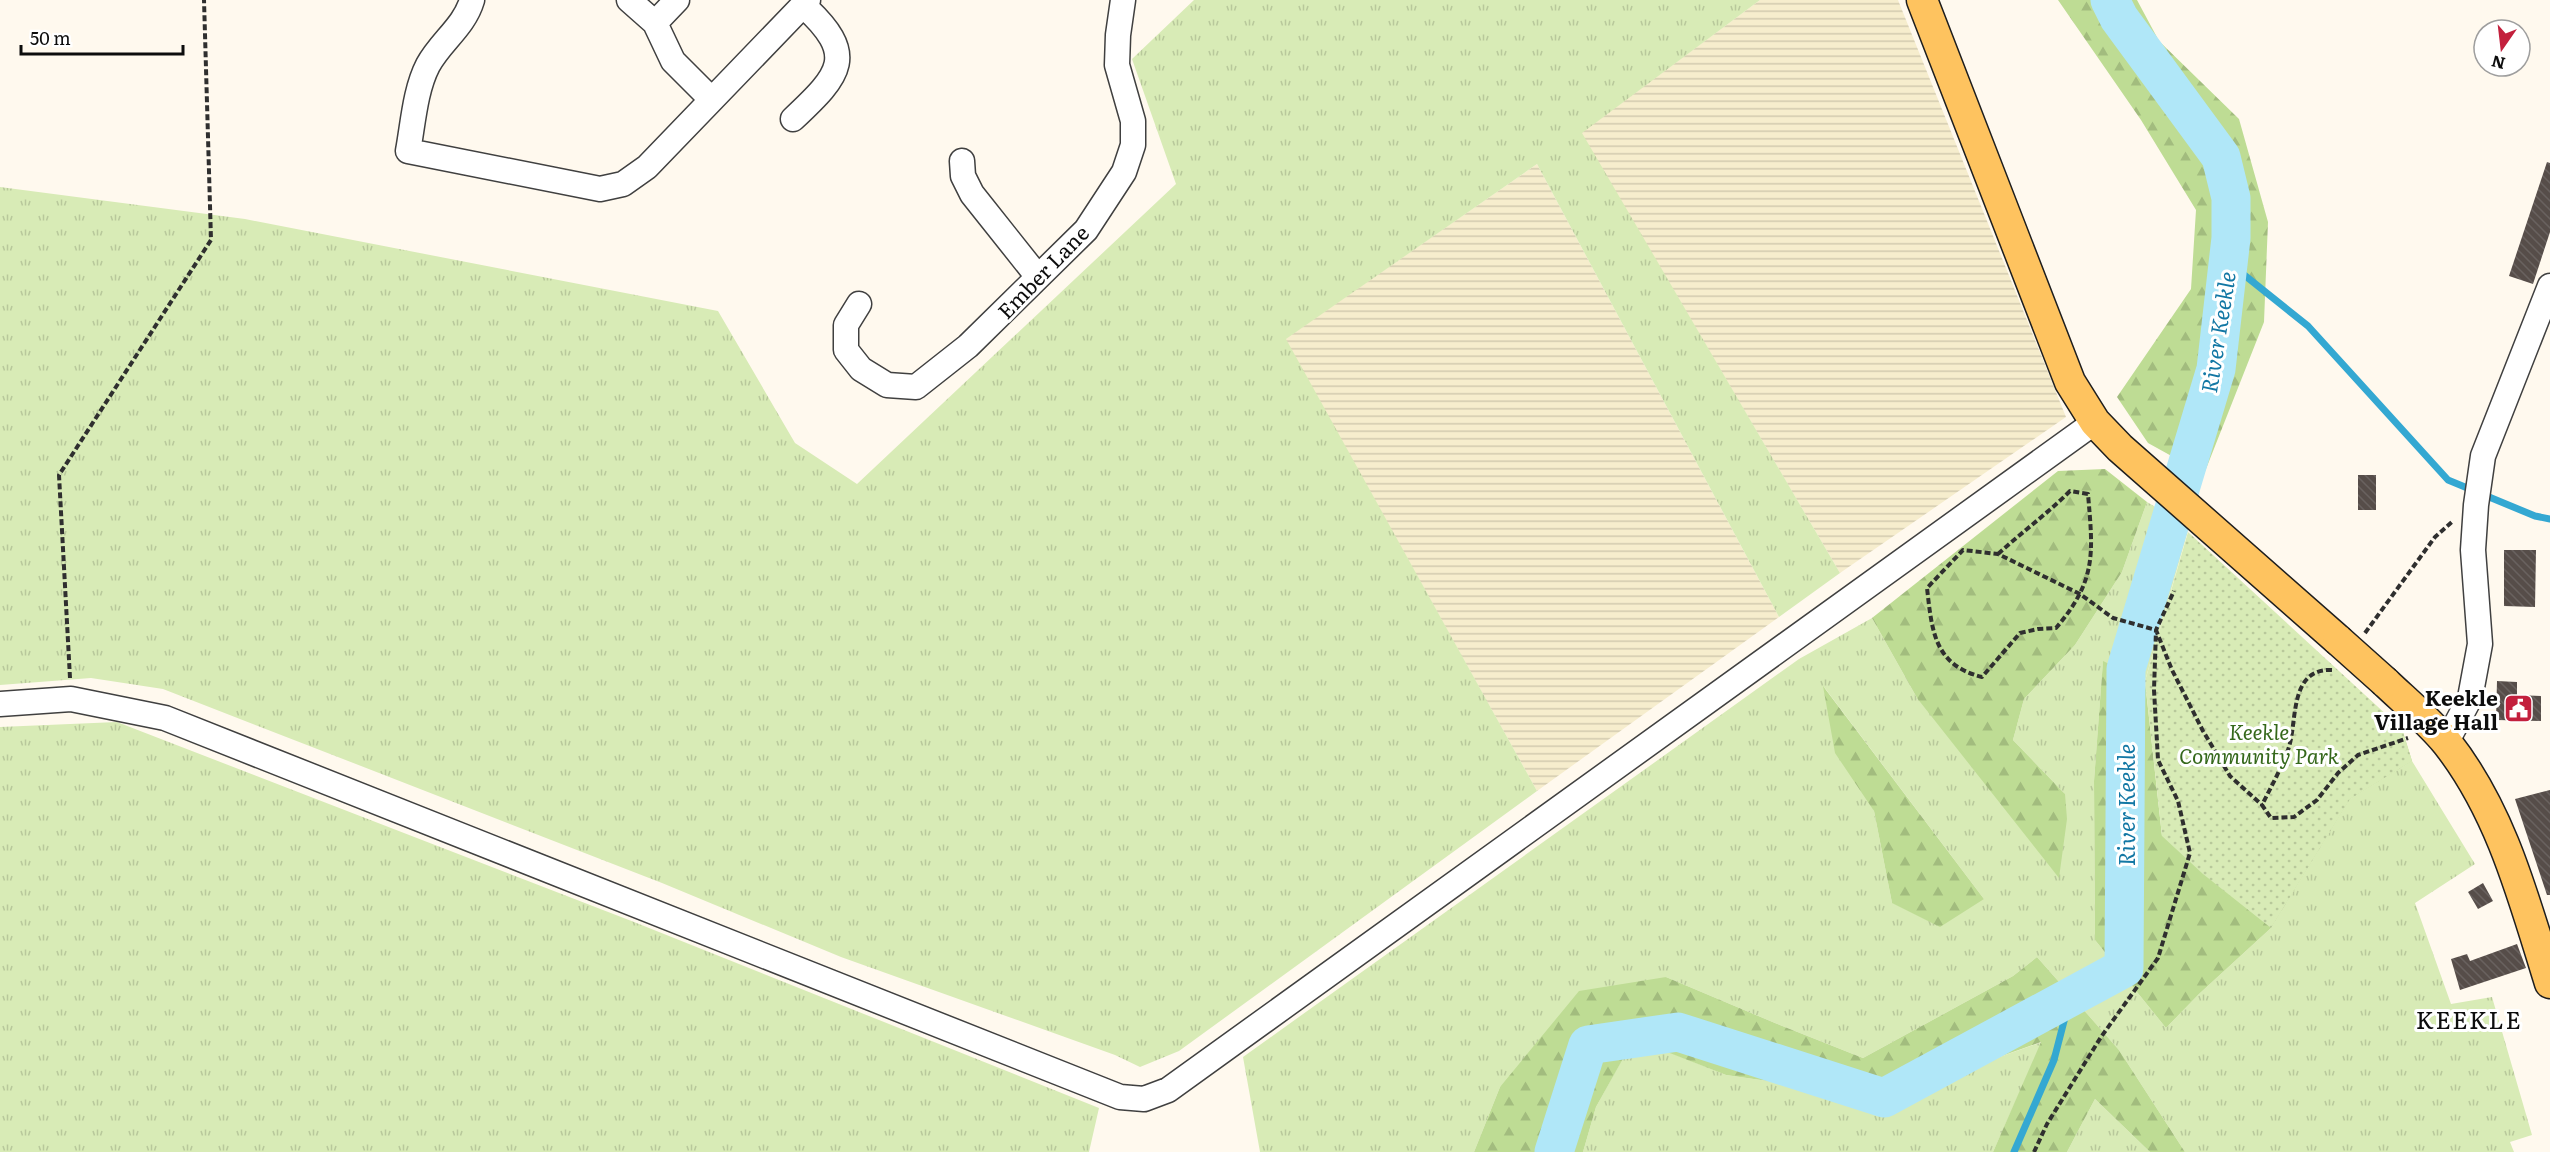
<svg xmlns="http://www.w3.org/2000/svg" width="2550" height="1152" font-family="Literata,serif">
	<defs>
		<pattern id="farmland-rules" width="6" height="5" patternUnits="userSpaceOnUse" patternTransform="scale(1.5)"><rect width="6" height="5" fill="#f6edcd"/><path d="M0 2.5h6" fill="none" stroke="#d2caaf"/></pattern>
		<pattern id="grass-tufts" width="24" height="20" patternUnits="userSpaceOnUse" patternTransform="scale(1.5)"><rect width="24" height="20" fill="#d8ebb6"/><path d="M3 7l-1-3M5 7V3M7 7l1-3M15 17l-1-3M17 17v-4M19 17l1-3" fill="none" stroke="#b8c89b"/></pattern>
		<pattern id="forest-firs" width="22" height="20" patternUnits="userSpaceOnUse" patternTransform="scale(1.5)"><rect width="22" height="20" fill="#bedc94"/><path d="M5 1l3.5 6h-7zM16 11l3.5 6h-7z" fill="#a2bc7e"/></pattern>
		<pattern id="park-dots" width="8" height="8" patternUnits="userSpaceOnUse" patternTransform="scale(1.5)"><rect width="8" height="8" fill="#d8ebb6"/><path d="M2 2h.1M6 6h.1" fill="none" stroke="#b8c89b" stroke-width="1.8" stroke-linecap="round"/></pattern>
		<pattern id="building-back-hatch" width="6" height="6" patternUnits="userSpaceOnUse" patternTransform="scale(1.5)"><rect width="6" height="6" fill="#564d49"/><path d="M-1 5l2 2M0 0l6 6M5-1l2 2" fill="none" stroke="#69625f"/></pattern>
	</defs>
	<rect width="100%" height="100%" fill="#fff9ee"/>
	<path fill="url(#farmland-rules)" d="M1760,0H1898L2066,417L1840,573L1581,133Z
		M1537,164L1779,617L1537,791L1285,339Z"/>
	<path fill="url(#grass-tufts)" fill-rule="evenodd" d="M1194,0H1760L1582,133L1840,573L1779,617L1537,164L1286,339L1537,791L1179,1051L1140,1067L1115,1055L841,957L662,883L163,689L91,678L0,685V187L245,219L718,311L795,443L857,484L1176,184L1132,59Z
		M2147,502L2189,527L2145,681L2103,662L2094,781L2095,940L2166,1028L2199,994L2271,928L2350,799L2412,761L2475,864L2415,903L2451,1004L2492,997L2532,1135L2510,1142L2514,1152H2185L2119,1050L2037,957L2013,976L1863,1058L1775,1023L1666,977L1500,1087L1474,1152H1260L1243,1057L1799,659L1872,618L1917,698L2065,794L2013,740L2024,699L2075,645L2122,572ZM1824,687L1984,899L1892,903L1874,811Z
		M117,722L634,922L1099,1108L1089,1152H0V727Z
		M1634,1038L1726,1075L1884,1098L2042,1042L1993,1152H1583L1596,1107Z
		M2095,1099L2150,1152H2067Z"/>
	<path fill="url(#forest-firs)" d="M2058,0H2137L2159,41L2239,119L2268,222L2264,322L2204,474L2148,443L2117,397L2191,289L2196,210L2141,120Z
		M2105,469L2147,502L2122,572L2075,645L2024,699L2013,740L2065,794L2067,819L2059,878L1917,698L1872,618L2058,471Z
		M2103,661L2145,681L2162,836L2402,729L2412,761L2350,799L2271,928L2199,994L2166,1028L2095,940L2094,781Z
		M1823,686L1984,899L1940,927L1892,903L1874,811L1835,753Z
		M2037,957L2119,1050L2185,1152H2150L2095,1099L2067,1152H1993L2041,1042L1884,1098L1726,1075L1634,1039L1596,1107L1583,1152H1474L1500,1087L1579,991L1666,977L1775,1023L1863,1058L2013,976Z"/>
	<path fill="url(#park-dots)" d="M2188,532L2402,729L2412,761L2350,799L2271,928L2203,874L2162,836L2145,681Z"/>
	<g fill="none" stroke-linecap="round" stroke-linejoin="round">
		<path stroke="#34a8d2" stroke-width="7" d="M2228,262L2308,326L2448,480L2535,516L2550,519
			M2014,1152L2054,1060L2070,998"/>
		<path stroke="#b0e7f8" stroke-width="39" d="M1554,1152L1588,1045L1678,1032L1884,1098L2124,968L2126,669L2216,369L2231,238V198L2221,157L2119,18L2110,0"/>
	</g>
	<path fill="url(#building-back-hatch)" d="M2547,162L2550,163V232L2533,284L2509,276Z
		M2358,475H2376V510H2358Z
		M2504,550H2536L2535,607L2504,606Z
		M2497,681L2517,682V695L2541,696V721L2496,720Z
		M2550,790V895H2547L2515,799Z
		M2483,883L2493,901L2478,909L2468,892Z
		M2517,944L2526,968L2460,990L2451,959L2467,954L2470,961Z"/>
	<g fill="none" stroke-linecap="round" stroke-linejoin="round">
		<defs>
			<path id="minor" d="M472,0C464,27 441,41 428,65C415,90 413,124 408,151L600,189L623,184L647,167L808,0
				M629,0L655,23L673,61L711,99
				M655,23L677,0
				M793,119C841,74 858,55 803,5
				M962,161L963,176L972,194L1038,277
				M859,304L846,325V350L861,369L887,385L916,387L968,346L1086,230L1124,172L1133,145V121L1117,65L1118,35L1123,0
				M0,704L71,699L165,718L1120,1097L1144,1099L1168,1090L2095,422
				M2446,743L2470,698L2480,644L2473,550L2476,505L2483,456L2550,286"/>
			<path id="major" d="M1922,0L2070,382L2095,422L2120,448L2338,640
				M2385,682C2406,702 2429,721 2447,743C2502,813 2524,900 2550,983"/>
		</defs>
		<use href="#minor" stroke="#404040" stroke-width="27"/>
		<use href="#major" stroke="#1e1e1e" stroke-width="33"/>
		<path stroke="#2f2f2f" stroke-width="4" stroke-dasharray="6 3" stroke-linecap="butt" d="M1998,554C2022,532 2047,514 2070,491L2088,494C2093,553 2097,580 2056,628L2038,629L2020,633L1982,677C1934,665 1932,631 1927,588L1963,550L1998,554L2080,594L2113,618L2156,630L2172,670L2203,731L2230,776L2262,805
			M2365,633L2435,537L2453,521
			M2332,670C2288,668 2298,723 2288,750C2281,769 2271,787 2262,805L2271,818L2294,817L2317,800L2338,773L2358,755L2408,738
			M70,678L59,475L211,240L204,0
			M2034,1152L2047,1124L2101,1037L2158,958L2190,853L2178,801L2158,760L2154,690L2156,630L2174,591"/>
		<use href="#minor" stroke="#fff" stroke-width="24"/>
		<use href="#major" stroke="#fec35f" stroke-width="30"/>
		<defs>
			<path id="major-bridge" d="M2338,640L2385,682"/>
		</defs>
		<use href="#major-bridge" stroke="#1e1e1e" stroke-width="33" stroke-linecap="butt"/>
		<use href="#major-bridge" stroke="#fec35f" stroke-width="30"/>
	</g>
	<defs>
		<symbol id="civic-square" viewBox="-11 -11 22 22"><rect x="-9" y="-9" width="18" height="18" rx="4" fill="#c3203d" stroke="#fff"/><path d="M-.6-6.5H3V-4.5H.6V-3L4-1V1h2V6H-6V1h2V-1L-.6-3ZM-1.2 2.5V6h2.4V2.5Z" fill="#fff"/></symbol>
	</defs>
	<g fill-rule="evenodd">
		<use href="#civic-square" x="2502" y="692" width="33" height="33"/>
	</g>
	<g text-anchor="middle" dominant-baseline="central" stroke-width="6" stroke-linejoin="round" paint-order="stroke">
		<g font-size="21" fill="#0d0d0d" stroke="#fff">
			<text transform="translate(1042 271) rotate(-46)">Ember Lane</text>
		</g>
		<g font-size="21" font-weight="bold" fill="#0d0d0d" stroke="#fff" text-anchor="end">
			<text x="2498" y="696">Keekle<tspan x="2498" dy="24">Village Hall</tspan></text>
		</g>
		<g font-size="21" font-style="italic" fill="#35681b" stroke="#fff">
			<text x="2259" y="730">Keekle<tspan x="2259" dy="24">Community Park</tspan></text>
		</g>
		<g font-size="22" font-style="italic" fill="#1277a4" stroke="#fff">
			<text transform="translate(2217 332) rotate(-81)">River Keekle</text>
			<text transform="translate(2125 805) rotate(-90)">River Keekle</text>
		</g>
		<g font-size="24" letter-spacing="1.5" fill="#0d0d0d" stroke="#fff">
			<text x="2469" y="1018">KEEKLE</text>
		</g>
	</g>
	<g transform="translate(2502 48) rotate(194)"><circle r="28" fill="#ffffff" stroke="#9e9e9e" stroke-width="1.5"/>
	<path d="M0-4.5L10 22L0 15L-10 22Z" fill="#c3203d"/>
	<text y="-9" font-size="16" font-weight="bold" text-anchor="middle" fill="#0d0d0d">N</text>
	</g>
	<path d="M21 45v9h162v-9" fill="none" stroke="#0d0d0d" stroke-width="3"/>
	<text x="30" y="45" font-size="18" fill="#0d0d0d" stroke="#ffffff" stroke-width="4.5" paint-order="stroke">50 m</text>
</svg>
